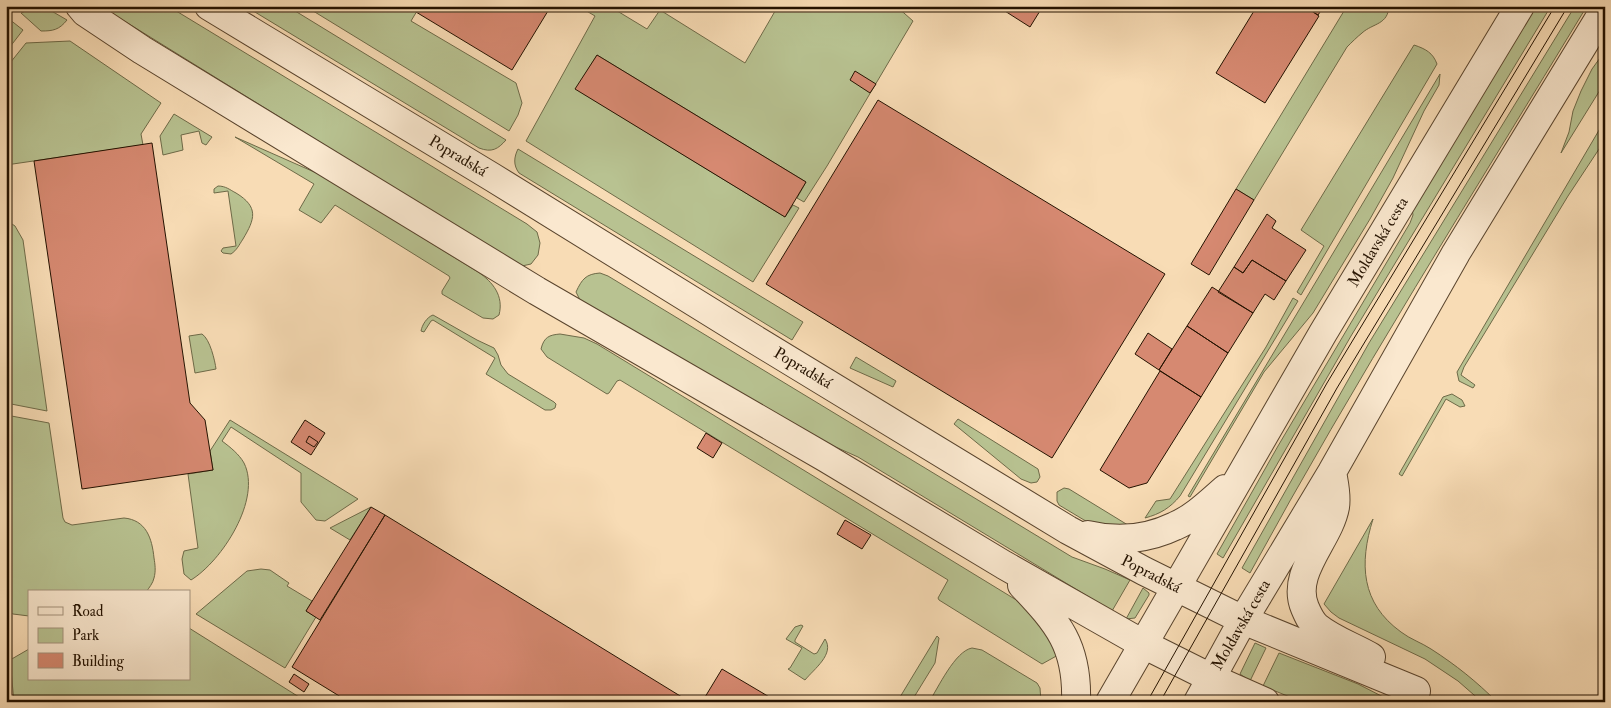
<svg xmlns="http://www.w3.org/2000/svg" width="1611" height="708" font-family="'IM FELL Double Pica',serif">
	<rect width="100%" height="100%" fill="#f8dcb5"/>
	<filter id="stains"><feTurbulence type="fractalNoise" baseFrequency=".004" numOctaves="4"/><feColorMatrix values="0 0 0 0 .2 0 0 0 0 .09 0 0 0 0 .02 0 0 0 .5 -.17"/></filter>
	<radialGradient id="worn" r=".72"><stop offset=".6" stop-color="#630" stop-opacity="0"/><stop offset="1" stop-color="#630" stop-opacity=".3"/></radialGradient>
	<path fill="#b8c291" stroke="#6e6a48" d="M100,6H168L527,224L537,232L540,243L538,255L531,264L522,266L509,259Z
		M245,6H287L506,140C498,149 492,153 479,148Z
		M305,6H420L411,21L516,83L522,103L518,115L509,131Z
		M578,6H609L647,29L660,10L745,63L778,6H896L913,21L827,166L804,202L797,198L806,182L597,55L576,89L785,217L793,205L799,208L753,282L526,141L595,16Z
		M1347,6H1389C1388,25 1373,23 1362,33C1357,37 1352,42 1347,47L1254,200L1236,189Z
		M1536,6H1551L1351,336L1223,558L1217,554L1278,446L1410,223L1413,215L1412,209Z
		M1575,6H1587C1473,194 1355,380 1250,573L1242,568L1369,343Z
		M33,8L48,9L67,20C59,30 53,31 41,31L21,13Z
		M9,19L23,30L6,52V20Z
		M70,41L161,103L141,134L143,145L6,165V68L26,43Z
		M1414,45C1426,49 1433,53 1437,64L1301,295L1297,292L1324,246L1301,230Z
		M1605,51V82L1561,153L1569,132L1573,111L1581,91L1592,69Z
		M1440,74L1439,85L1424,111L1393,178L1370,219L1313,313L1264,372L1190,497L1188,496Z
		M174,114L212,137L206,145L202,143L199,131L181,135L183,150L163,155L160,136Z
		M1605,120V140L1568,196L1464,367L1461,375L1475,385L1473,388L1459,381L1457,372Z
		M235,137L321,175L478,272C493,282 504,296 499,315L493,319L483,318L442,294V291L450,278L449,276L335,205L321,223L299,210L314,184Z
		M518,149L803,322L792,340L519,173C513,165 514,157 518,149Z
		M218,186C226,186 230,190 236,193C259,207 255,219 243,239C239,245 237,250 231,254L223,253L221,251L223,248L236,246L228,191L214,193V189Z
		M6,220L15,226L23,240L47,411L6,403Z
		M600,273L608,276L1072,557L1105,569L1130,580L1112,611L858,457L784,424L580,300L576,292C582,279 586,274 600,273Z
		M1293,298L1298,301L1180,496C1170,508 1160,514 1145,518L1156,501L1170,499L1266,347Z
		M433,315L477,340L494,348L498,355L501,365L508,374L554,402L556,404L555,408L551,410H545L486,374L495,358L433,320L431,321L424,332L421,331C422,325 427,317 433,315Z
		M202,334C210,339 215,361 216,369L195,373L189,336Z
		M560,334L584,338L597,344L1018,601L1031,609L1060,654L1042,664L939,600L938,598L948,580L620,380L617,381L609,393L607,394L547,357L541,349C544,337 549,335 560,334Z
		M856,357L896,381L893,387L850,368Z
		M1452,394L1462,400L1465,406L1460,407L1446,399L1402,476L1399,474L1443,397Z
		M6,415L49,423L63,518L65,522L72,525L124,518C146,520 152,538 154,558C155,564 156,571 154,578C153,583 149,588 146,592H29V616L13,614L6,610Z
		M958,419L1038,469L1040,477L1037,482L1031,483L1021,479L954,424Z
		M230,420L358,499L325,521L316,520L301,502V473L231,427L222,441C230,447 239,454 244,463C262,499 222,561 191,580L184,574L182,559L184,551L198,548L188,474L213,470L210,451Z
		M1064,488L1069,489L1136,530L1103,528L1084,520L1059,505L1057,501V492Z
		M371,507L350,540L330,528Z
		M1373,519C1359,564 1361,603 1401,632C1410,639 1422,643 1431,649C1456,665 1477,682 1497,702H1482L1458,681L1425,659L1339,618L1331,612L1324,604Z
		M261,569L270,570L289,583L287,586L312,601L306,611L316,617L285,668L196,614L247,571Z
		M1143,588L1149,593V595L1135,618L1126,619Z
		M801,625L803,626L795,640V642L814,654L817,653L825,639C835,654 814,669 805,680L788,669L790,668L802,648L786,639L795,627Z
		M189,628L307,702H14L10,660L29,649V679H189Z
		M937,636L939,638L935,663L911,702H897Z
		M1255,643L1266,648L1250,681L1240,674Z
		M972,648L982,650L1037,683L1040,688L1041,702H929C938,688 955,651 972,648Z
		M1279,653L1358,684L1393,702H1302L1263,686Z"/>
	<path fill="#d68971" stroke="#241200" d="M420,6H551L512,70L416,12Z
		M997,6H1043L1030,27Z
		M1257,6H1304L1319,16L1265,103L1216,73Z
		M1304,6H1324L1318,15Z
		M597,55L806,182L785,217L575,89Z
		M855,71L876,84L870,93L850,80Z
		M878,100L1165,274L1052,458L766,284Z
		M152,143L190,403L205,420L213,470L82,489L34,161Z
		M1236,189L1254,200L1209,275L1191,264Z
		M1267,214L1276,221L1272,228L1306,250L1286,281L1252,260L1243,273L1234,267Z
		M1252,260L1286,281L1274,300L1265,294L1253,313L1218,292L1234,267L1243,273Z
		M1212,287L1253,313L1228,353L1187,326Z
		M1187,326L1228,353L1201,397L1159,370Z
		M1148,333L1172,349L1159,370L1135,354Z
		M1160,371L1201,397L1147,483L1129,488L1100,470Z
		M305,420L325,433L311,455L291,442Z
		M706,433L722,443L713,458L697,448Z
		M309,436L318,442L314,447L306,442Z
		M371,507L385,515L320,620L306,611Z
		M385,515L690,702H349L292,667Z
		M845,520L871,535L862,549L837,534Z
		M722,669L766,695L777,702H702Z
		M294,674L309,684L304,692L289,682Z"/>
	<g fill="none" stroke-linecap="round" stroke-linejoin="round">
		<defs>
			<path id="minor" d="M80,6L85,12L142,50L537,291L826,458L1004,565L1143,644L1211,678L1265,702
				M209,6L492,177L741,331L1068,530L1144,571L1243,620L1416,691
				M1332,472C1334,484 1337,495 1335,507C1329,540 1290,573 1305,608C1308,615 1311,622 1317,627C1333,640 1354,647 1371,657
				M1088,535C1117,542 1148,539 1175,526C1194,518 1210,502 1225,489
				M1022,585C1058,623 1078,646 1076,702
				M1110,702L1323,333L1520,6
				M1198,702L1243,620L1332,472L1456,253L1605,9"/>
		</defs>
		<use href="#minor" stroke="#59442d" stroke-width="30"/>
		<use href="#minor" stroke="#fae8cf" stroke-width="28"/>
		<path stroke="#241200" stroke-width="1" d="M1147,702L1327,383L1555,6
			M1160,702L1337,388L1568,6"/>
	</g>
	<g text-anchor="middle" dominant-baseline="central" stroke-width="4" stroke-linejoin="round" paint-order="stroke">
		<g font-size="16" fill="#241200" stroke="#fae8cf">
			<text transform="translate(458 156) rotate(31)">Popradská</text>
			<text transform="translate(1378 242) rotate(-59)">Moldavská cesta</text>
			<text transform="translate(803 368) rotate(31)">Popradská</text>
			<text transform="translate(1151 574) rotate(27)">Popradská</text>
			<text transform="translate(1241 625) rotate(-60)">Moldavská cesta</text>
		</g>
	</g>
	<rect width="1611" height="708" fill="none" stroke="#f8dcb5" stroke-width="25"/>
	<rect x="8" y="8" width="1596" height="693" fill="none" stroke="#241200" stroke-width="2.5"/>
	<rect x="12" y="12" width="1586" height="683" fill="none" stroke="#241200"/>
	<rect x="28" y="590" width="162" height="90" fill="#fae8cf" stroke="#a4927c"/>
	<rect x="38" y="607" width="25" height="8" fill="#fae8cf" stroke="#a4927c"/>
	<text x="72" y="616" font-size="15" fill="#241200">Road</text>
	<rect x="38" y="628" width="25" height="15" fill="#b8c291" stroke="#a4927c"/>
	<text x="72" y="640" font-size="15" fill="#241200">Park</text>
	<rect x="38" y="653" width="25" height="15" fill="#d68971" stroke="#a4927c"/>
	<text x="72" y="666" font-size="15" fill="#241200">Building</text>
	<rect width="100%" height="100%" filter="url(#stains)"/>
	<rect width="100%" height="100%" fill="url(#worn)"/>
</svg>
